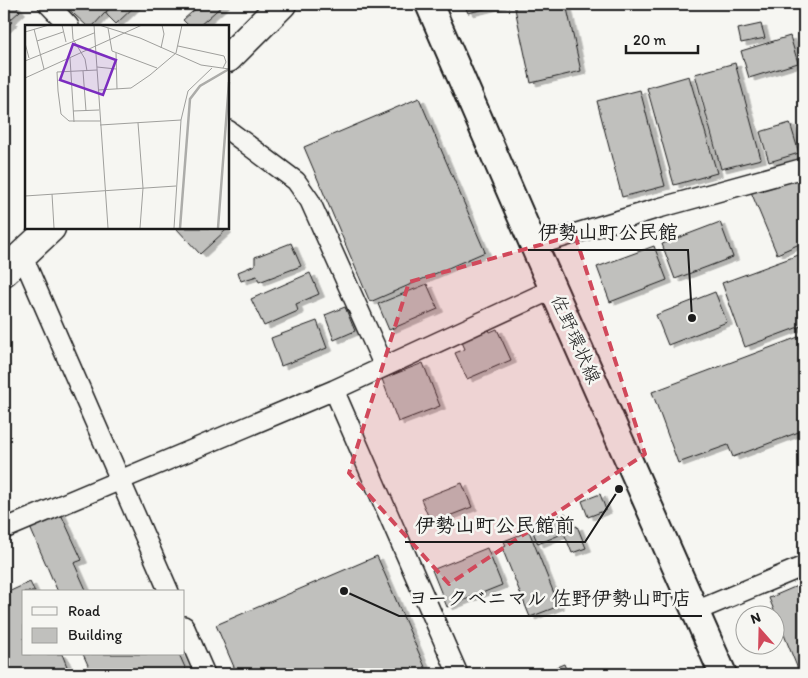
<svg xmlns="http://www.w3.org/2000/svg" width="808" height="678" font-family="Itim,'Klee One',sans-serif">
	<defs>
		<filter id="shadow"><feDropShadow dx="5.5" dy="3" stdDeviation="0" flood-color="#0004"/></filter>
	</defs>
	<rect width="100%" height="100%" fill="#f6f6f2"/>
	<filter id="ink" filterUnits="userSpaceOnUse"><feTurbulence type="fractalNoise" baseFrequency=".02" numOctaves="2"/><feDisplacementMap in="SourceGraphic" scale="10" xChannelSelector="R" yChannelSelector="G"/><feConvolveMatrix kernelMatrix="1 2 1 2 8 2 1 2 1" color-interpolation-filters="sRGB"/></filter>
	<g filter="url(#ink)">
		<path fill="#c0c0bd" stroke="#1c1c1c" filter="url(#shadow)" d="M4,4H14L20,11L10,20L12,22L4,30Z
			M63,4H113L93,26H87Z
			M115,4H137L116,24L107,15L106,12Z
			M201,4H224L199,26H189L183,20Z
			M464,4H505L468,13Z
			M514,4H566L581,71L531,83Z
			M761,24L765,38L741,43L738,29Z
			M790,36L798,63L749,78L741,51Z
			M735,63L761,159L721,169L695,74Z
			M689,76L717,173L674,185L647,88Z
			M640,90L665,186L622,197L597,101Z
			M419,98L485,252L370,302L304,147Z
			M790,123L799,153L769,162L760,132Z
			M804,170V242L777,254L751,192Z
			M720,222L733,257L675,279L662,244Z
			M176,228H224L226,230L200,254Z
			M291,243L301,266L259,282L257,276L241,281L238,272L255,265V257Z
			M654,246L667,280L610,302L597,267Z
			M804,253V325L745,347L722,283Z
			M310,273L319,294L296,304L298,311L264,326L251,299Z
			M427,284L438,309L389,330L378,304Z
			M715,292L727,322L668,345L656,315Z
			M345,307L355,331L334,340L325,315Z
			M317,321L327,348L281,366L271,338Z
			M489,329L490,332L497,329L511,360L467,379L455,353L465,349L461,340Z
			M801,336L804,345V430L733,457L728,445L678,463L652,392Z
			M423,363L440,406L398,422L382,379Z
			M462,483L472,507L431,523L421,499Z
			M600,494L606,510L588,517L582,501Z
			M60,512L82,560L74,563L87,592H58L29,525Z
			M565,513L572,528L577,526L586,548L572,553L564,533L538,544L531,527Z
			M529,531L559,606L530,617L502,548L506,546L504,541Z
			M487,548L502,585L447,607L432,570Z
			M377,556L428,674H237L216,625Z
			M30,582L35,592H24V654H62L70,674H4V594Z
			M804,583V674H800L769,598Z
			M83,654H179L188,674H92Z
			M564,664L568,674H539Z"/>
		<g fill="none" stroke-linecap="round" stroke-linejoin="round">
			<defs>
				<path id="street" d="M48,4L69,26
					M228,130L296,181L310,201L384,366
					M534,246L659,208L804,168
					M22,255L169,592
					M334,390L458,674
					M4,529L334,390L553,289
					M696,611L804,566
					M184,626L205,674"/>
				<path id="secondary" d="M429,4L534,246L723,674"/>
				<path id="primary" d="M228,58L282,4
					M4,272L51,228"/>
			</defs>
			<use href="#street" stroke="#1c1c1c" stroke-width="22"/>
			<use href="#secondary" stroke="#1c1c1c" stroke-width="30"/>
			<use href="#primary" stroke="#1c1c1c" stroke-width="31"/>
			<use href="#street" stroke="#f6f6f2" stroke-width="19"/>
			<use href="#secondary" stroke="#f6f6f2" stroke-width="26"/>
			<use href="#primary" stroke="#f6f6f2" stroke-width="28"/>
		</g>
	</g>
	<path fill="#d1495b" fill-opacity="0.2" stroke="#d1495b" stroke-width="4" stroke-dasharray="10 6" stroke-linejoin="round" d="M575,235L645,454L449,584L349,473L409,282Z"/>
	<g text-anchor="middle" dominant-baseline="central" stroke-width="5" stroke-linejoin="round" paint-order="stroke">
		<g font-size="19" fill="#1c1c1c" stroke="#f6f6f2">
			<text transform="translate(576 339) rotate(66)">佐野環状線</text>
		</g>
	</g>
	<g transform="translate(25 25)">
		<rect width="204" height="204" fill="#f6f6f2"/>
		<path fill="none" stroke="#acaca9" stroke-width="2.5" d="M155,203L165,74L175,61L204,44M193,203L204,57"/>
		<path fill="none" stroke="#9f9f9c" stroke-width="1" d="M37,0L41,17M47,0L48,14L60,34L62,46M69,0L83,203M74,0L115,13L176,40L204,44M127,0H149M83,3L87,26L132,43M9,4L19,44M0,7L24,0M12,16L38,7M0,18L4,33M153,21L199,31L201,37L198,43M136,23L139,9L137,0M91,28L92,64M45,33L49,97M0,36L69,8M72,42L91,44M72,45L32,47L33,66L36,89L44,96H75M58,46L61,86M0,53L117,0M73,65L106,63L125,50L151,28L157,0M48,86L74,85M156,95L163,66L187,43M113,98L118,163L115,203M75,100L156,95L149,203M27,169L29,203M0,171L151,161"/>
		<path fill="#7b2cbf" fill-opacity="0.15" stroke="#7b2cbf" stroke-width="2.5" d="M48,19L91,35L78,70L35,55Z"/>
		<rect width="204" height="204" fill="none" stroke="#1c1c1c" stroke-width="2.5"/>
	</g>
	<path fill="none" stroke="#1c1c1c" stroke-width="2" d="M692 318L688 250H528M619 489L585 542H405M344 591L399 616H702"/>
	<g fill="#1c1c1c" stroke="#f6f6f2" stroke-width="2">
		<circle cx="692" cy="318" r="5"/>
		<circle cx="619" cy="489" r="5"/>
		<circle cx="344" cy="591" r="5"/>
	</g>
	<g font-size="20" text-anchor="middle" font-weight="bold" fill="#1c1c1c" stroke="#f6f6f2" stroke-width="5" stroke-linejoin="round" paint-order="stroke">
		<text x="608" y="239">伊勢山町公民館</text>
		<text x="495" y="532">伊勢山町公民館前</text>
		<text x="550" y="605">ヨークベニマル 佐野伊勢山町店</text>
	</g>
	<rect width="808" height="678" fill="none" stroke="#f6f6f2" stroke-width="20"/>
	<rect x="10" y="10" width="788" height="658" fill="none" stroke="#1c1c1c" stroke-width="2" filter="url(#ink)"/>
	<rect x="22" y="590" width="162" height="65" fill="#f6f6f2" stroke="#9f9f9c"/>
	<rect x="32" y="607" width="25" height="8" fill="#f6f6f2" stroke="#9f9f9c"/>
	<text x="68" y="616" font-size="15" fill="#1c1c1c">Road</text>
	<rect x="32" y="628" width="25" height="15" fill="#c0c0bd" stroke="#9f9f9c"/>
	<text x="68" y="640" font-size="15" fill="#1c1c1c">Building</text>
	<g transform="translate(760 630) rotate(340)"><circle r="24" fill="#f6f6f2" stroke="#9f9f9c"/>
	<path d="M0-4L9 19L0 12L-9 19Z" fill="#d1495b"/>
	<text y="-8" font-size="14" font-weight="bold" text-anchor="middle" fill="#1c1c1c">N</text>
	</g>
	<path d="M626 45v8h72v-8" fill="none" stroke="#1c1c1c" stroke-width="2.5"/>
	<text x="633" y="45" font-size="15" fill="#1c1c1c" stroke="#f6f6f2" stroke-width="4" paint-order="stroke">20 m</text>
</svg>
